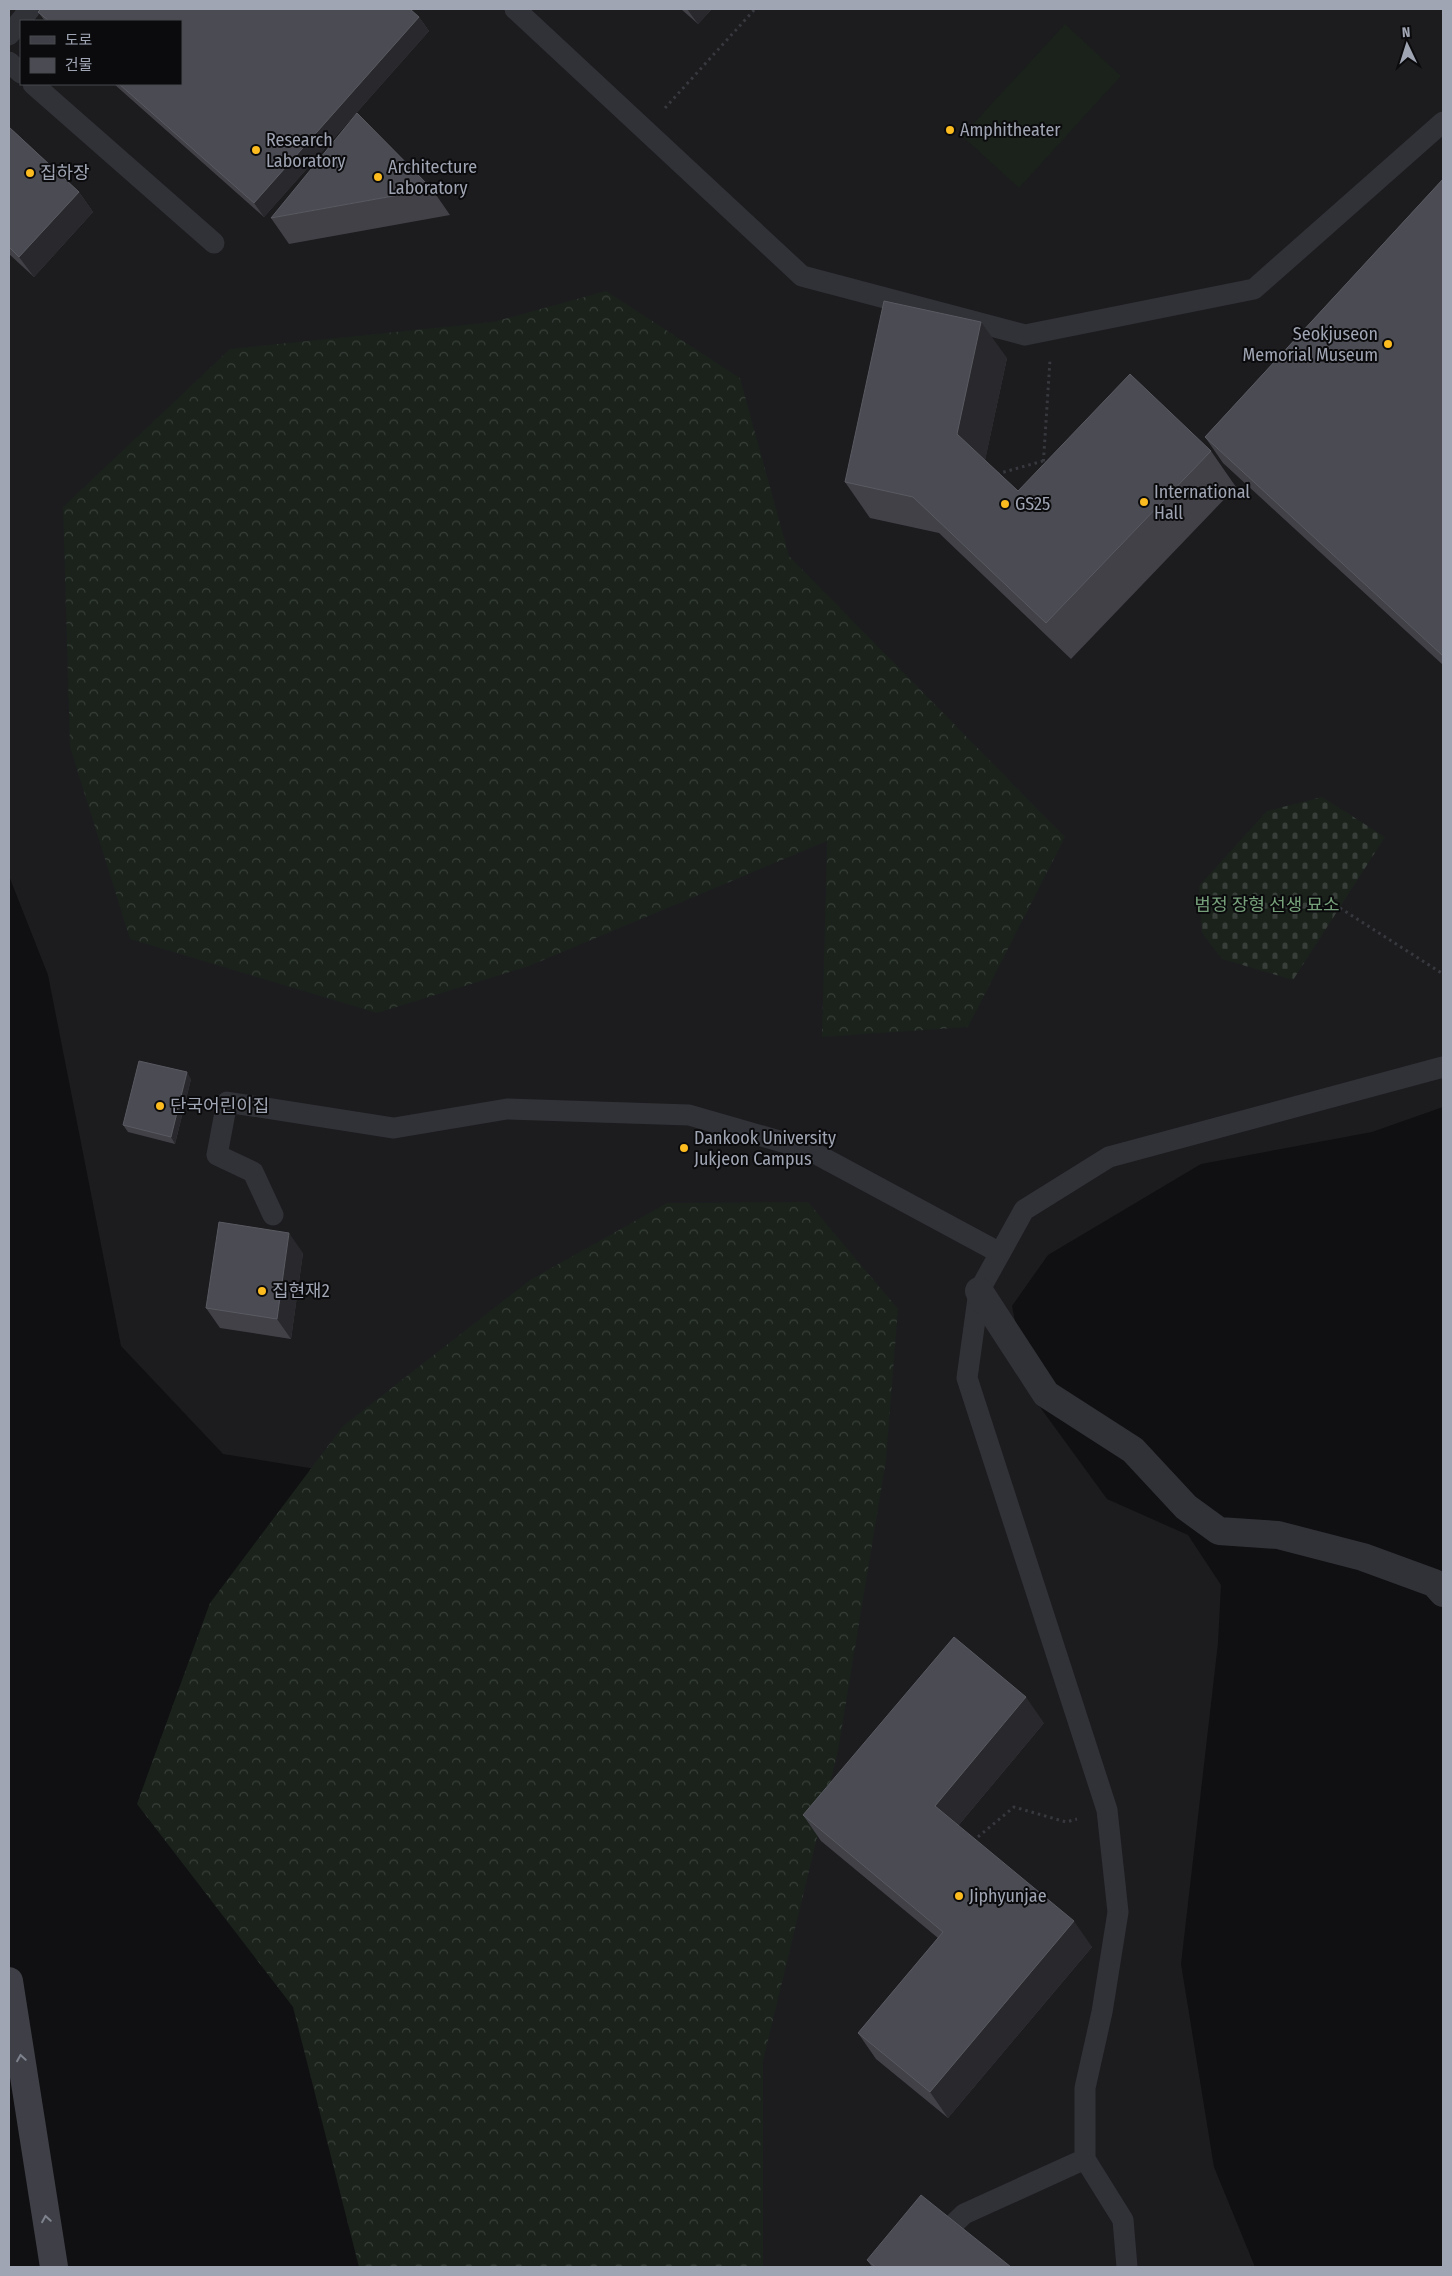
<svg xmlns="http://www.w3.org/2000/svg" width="1452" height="2276" font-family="'Fira Sans Condensed','Noto Sans KR',sans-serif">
	<defs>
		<pattern id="forest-crowns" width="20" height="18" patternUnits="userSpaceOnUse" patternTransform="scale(1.25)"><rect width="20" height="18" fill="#1a221b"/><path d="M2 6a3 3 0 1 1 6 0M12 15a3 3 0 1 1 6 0" fill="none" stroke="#383f3a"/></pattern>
		<pattern id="cemetery-stones" width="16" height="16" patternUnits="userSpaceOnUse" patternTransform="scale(1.25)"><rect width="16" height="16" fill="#1a221b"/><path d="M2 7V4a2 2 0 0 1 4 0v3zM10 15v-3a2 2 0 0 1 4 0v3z" fill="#383f3a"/></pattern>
	</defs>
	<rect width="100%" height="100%" fill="#101012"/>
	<path fill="#1c1c1f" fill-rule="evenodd" d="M9,9H1443V1107L1372,1132L1201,1164L1048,1255L1012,1306L1029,1392L1107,1499L1188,1535L1221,1585L1218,1643L1181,1964L1214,2167L1255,2267H721L537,1505L223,1454L121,1346L48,975L9,876ZM21,21H181V84H21Z"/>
	<path fill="url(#forest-crowns)" d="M606,291L740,378L789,556L1065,837L968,1027L822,1037L827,841L529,966L377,1013L130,939L70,747L63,507L230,349L493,322Z
		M808,1202L898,1309L886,1460L838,1751L763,2061V2267H359L293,2007L137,1804L210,1603L343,1426L530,1280L667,1203Z"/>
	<path fill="url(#cemetery-stones)" d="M1322,797L1385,837L1293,980L1222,959L1202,933L1199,886L1267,811Z"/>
	<path fill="#1a221b" d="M1065,24L1121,76L1019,188L962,136Z"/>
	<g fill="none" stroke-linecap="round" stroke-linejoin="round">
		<path stroke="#37393e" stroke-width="3" stroke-dasharray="2.5 4" stroke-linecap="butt" d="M665,108L755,9
			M1043,468L1050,360
			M997,474L1043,461
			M1340,908L1443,974
			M973,1841L1014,1807L1066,1822L1077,1819"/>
		<path stroke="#313237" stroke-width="21" d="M515,9L802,276L1025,335L1254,289L1443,122
			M9,35L30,9
			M9,62L21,73
			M33,84L214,243
			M273,1215L253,1172L217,1155L227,1102L394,1128L507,1109L689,1115L807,1149L1000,1253
			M915,2267L932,2245L964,2214L1085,2159
			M1127,2267L1123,2220L1085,2159V2088L1102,2012L1118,1912L1107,1810L967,1378L979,1291L1024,1210L1109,1157L1443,1067"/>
		<path stroke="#313237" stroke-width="28" d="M979,1291L1046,1394L1133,1450L1186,1507L1219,1531L1278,1535L1363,1557L1434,1583L1443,1593"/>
		<path stroke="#3f4047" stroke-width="28" d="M9,1981L54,2267"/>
	</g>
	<path fill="#414147" d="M681,9H712L698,24Z
		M38,12L419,17L429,31L264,217L114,84H181V21H45Z
		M9,127L79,192L93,212L34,277L9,254Z
		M1443,179V665L1223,463L1205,437Z
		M432,189L450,215L289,244L271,218Z
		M1007,358L985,460L1018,491L1211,451L1236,487L1071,659L939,533L870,518L845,482Z
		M191,1079L175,1144L128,1132L123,1125Z
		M303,1253L291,1339L220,1328L206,1308Z
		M1044,1723L958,1826L1092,1947L948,2118L876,2059L858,2033L938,1938L821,1841L803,1815Z
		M867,2260L1011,2267H872Z"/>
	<path fill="#29292d" d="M687,9H712L698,24Z
		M419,17L429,31L264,217L254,203Z
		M79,192L93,212L34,277L19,257Z
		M981,322L1007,358L983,470L957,434Z
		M187,1072L191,1079L175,1144L171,1137Z
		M289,1233L303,1253L291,1339L277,1319Z
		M1026,1697L1044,1723L953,1832L935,1806Z
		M1074,1921L1092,1947L948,2118L930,2092Z"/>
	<path fill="#4b4c53" stroke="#595a62" d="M41,9H410L419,17L254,203L119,84H181V21H49L38,12Z
		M357,113L432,189L271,218Z
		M9,127L79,192L19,257L9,247Z
		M1443,179V656L1205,437Z
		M884,301L981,322L957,434L1018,491L1130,374L1211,451L1046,623L913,497L845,482Z
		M139,1061L187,1072L171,1137L123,1125Z
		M219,1222L289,1233L277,1319L206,1308Z
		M954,1637L1026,1697L935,1806L1074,1921L930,2092L858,2033L943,1932L803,1815Z
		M921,2195L1011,2267H875L867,2260Z"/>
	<defs><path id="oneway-chevron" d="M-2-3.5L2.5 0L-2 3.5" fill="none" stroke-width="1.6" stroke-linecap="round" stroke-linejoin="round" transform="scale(1.25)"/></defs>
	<g stroke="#7e828d">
		<use href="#oneway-chevron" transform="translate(21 2058) rotate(-99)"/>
		<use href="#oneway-chevron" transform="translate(46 2219) rotate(-99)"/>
	</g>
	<g fill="#fcbb1e" stroke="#0b0b0d" stroke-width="2">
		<circle cx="950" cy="130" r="5"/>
		<circle cx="256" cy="150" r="5"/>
		<circle cx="30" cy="173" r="5"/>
		<circle cx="378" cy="177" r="5"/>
		<circle cx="1388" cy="344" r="5"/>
		<circle cx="1144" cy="502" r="5"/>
		<circle cx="1005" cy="504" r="5"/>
		<circle cx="160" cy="1106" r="5"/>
		<circle cx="684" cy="1148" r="5"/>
		<circle cx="262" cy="1291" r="5"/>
		<circle cx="959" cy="1896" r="5"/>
	</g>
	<g text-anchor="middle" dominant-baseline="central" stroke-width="4" stroke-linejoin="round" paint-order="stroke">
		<g font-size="18" fill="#a0a5b3" stroke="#0b0b0d" text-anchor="start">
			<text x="960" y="130">Amphitheater</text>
			<text x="266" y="140">Research<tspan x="266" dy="21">Laboratory</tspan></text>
			<text x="388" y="167">Architecture<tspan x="388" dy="21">Laboratory</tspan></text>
			<text x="40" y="173">집하장</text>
			<text x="1378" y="334" text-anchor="end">Seokjuseon<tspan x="1378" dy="21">Memorial Museum</tspan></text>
			<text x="1154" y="492">International<tspan x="1154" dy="21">Hall</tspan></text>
			<text x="1015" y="504">GS25</text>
			<text x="170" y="1106">단국어린이집</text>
			<text x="694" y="1138">Dankook University<tspan x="694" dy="21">Jukjeon Campus</tspan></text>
			<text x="272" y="1291">집현재2</text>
			<text x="969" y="1896">Jiphyunjae</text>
		</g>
		<g font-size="18" fill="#76a07a" stroke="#0b0b0d">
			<text x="1267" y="905">범정 장형 선생 묘소</text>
		</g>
	</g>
	<rect width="1452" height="2276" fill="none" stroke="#a0a5b3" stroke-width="20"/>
	<rect x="20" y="20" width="162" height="65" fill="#0b0b0d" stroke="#47494f"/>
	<rect x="30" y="36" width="25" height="8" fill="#3f4047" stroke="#47494f"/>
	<text x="65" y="45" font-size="15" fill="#a0a5b3">도로</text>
	<rect x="30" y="58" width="25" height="15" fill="#4b4c53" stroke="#47494f"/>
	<text x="65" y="70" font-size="15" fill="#a0a5b3">건물</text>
	<g transform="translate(1407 45) rotate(356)" stroke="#0b0b0d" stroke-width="4" paint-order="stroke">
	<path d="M0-4L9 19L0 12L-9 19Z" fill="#a0a5b3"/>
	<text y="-8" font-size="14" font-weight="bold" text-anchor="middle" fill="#a0a5b3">N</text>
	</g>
</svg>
